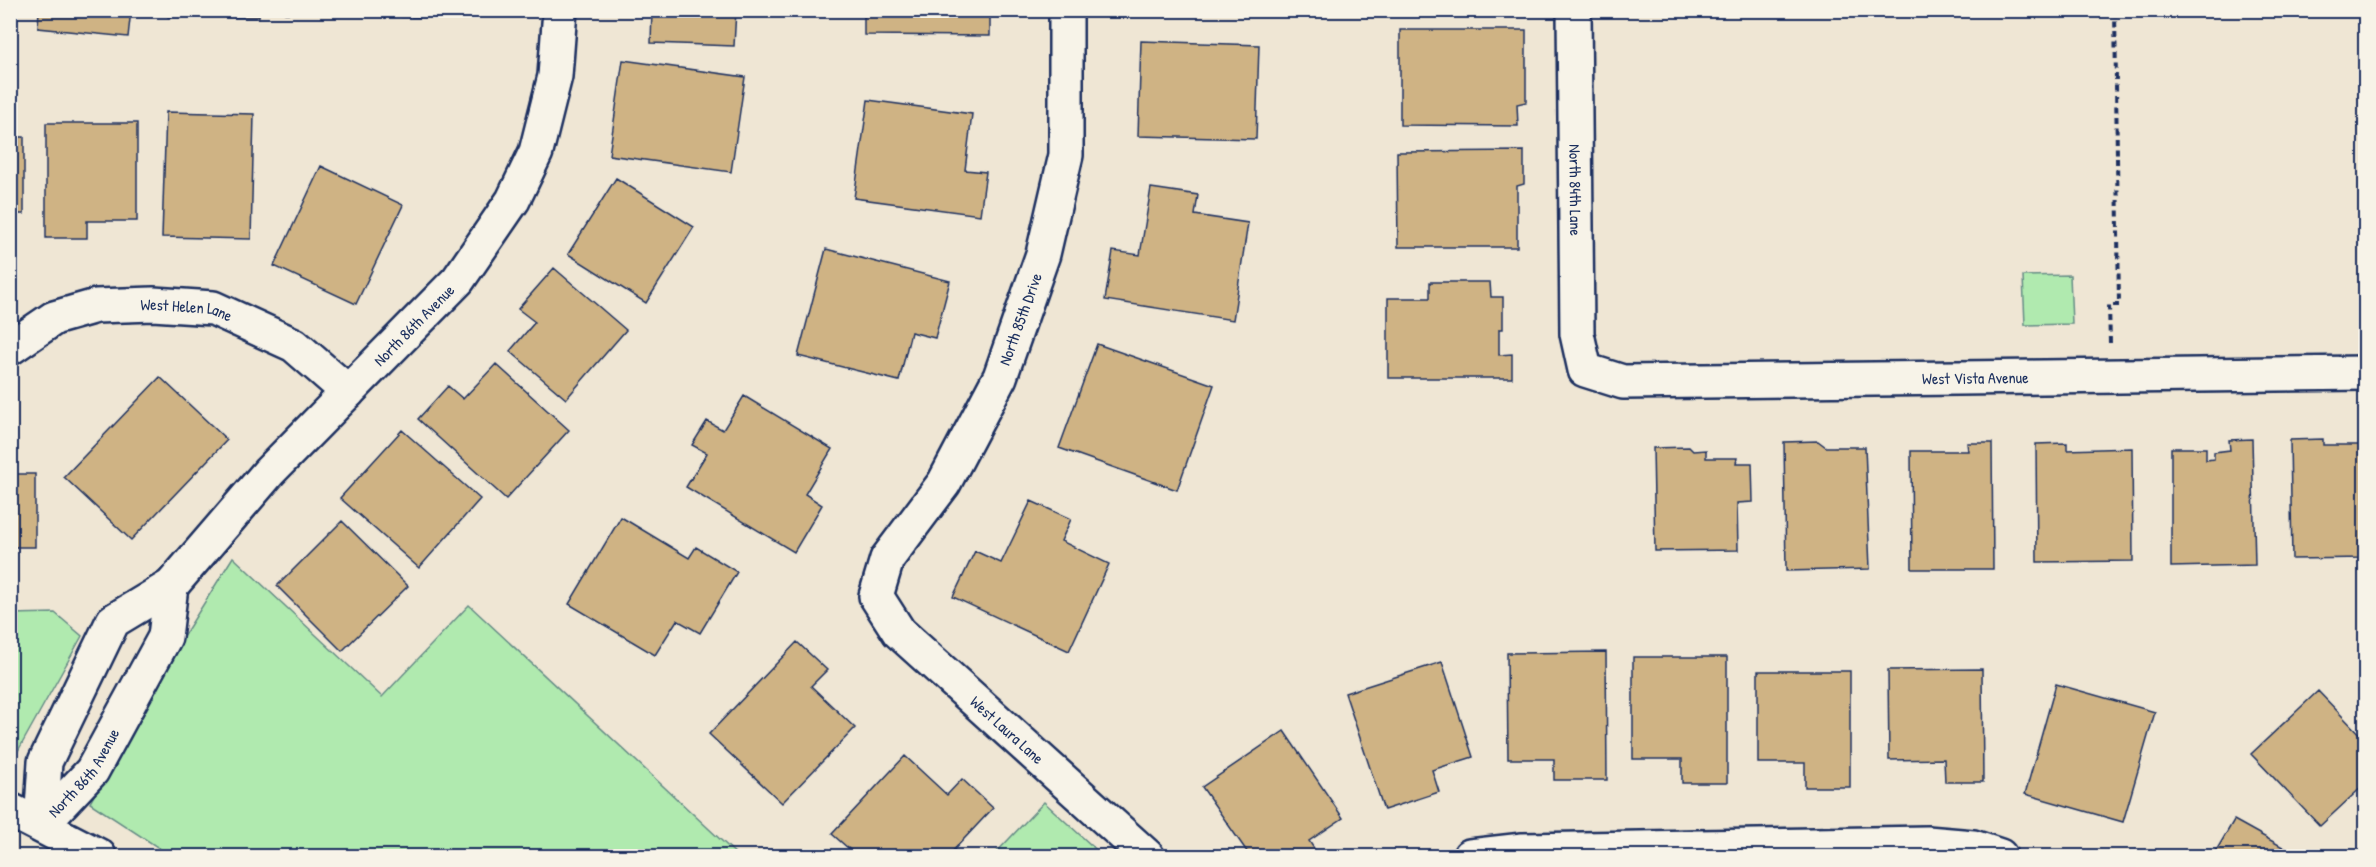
<svg xmlns="http://www.w3.org/2000/svg" width="2376" height="867" font-family="'Patrick Hand',sans-serif">
	<rect width="100%" height="100%" fill="#efe6d4"/>
	<filter id="ink" filterUnits="userSpaceOnUse"><feTurbulence type="fractalNoise" baseFrequency=".0167" numOctaves="2"/><feDisplacementMap in="SourceGraphic" scale="12" xChannelSelector="R" yChannelSelector="G"/><feConvolveMatrix kernelMatrix="1 2 1 2 8 2 1 2 1" color-interpolation-filters="sRGB"/></filter>
	<g filter="url(#ink)">
		<path fill="#b0eaaf" stroke="#668c86" stroke-width="1.5" d="M2070,275L2072,324L2025,325L2023,276Z
			M233,557L382,697L469,605L738,856H171L90,803L158,677Z
			M55,613L82,636L14,758L10,757L11,614Z
			M1044,802L1103,856H993Z"/>
		<path fill="#cfb384" stroke="#1b2f5e" stroke-width="1.5" d="M39,10H131L128,37L38,28Z
			M168,10H259V17H168Z
			M285,10H379V13H285Z
			M402,10H493V17H402Z
			M652,10H736L734,46L651,43Z
			M864,10H990V36L864,35Z
			M1400,30H1526V102L1517,104L1518,126L1400,125Z
			M1141,41L1259,45L1256,139L1138,136Z
			M623,60L745,77L731,172L609,155Z
			M868,100L972,114L965,170L986,172L980,215L854,198Z
			M166,112L254,114L251,239L162,237Z
			M46,123H137V221H87V238H46Z
			M10,137H24V214H10Z
			M1524,151V184L1517,186V247H1398L1397,152Z
			M321,166L403,205L356,304L274,266Z
			M616,178L694,227L646,303L568,254Z
			M1151,188L1198,195L1195,215L1248,223L1233,320L1105,300L1113,251L1140,255Z
			M826,249L950,281L935,338L911,332L899,381L798,356Z
			M554,268L626,330L566,399L510,351L535,322L518,309Z
			M1430,282H1490L1491,297H1503V329H1499V355L1512,354V378H1388V298H1430Z
			M1097,344L1214,385L1177,490L1059,448Z
			M496,364L569,430L506,499L418,419L448,386L463,399Z
			M160,377L227,440L131,540L64,477Z
			M744,396L832,449L805,494L822,505L794,552L686,487L707,453L692,445L707,421L723,430Z
			M402,430L480,499L419,568L340,498Z
			M2252,439L2255,565L2171,567V448H2206V460L2214,459V452L2230,450L2229,440Z
			M2323,439V445H2366V558L2292,559L2290,440Z
			M1818,441L1826,447H1865L1870,569L1786,571L1784,442Z
			M1967,443H1992L1993,569H1912L1911,451H1968Z
			M2067,443V450L2132,448L2133,561L2037,562L2036,444Z
			M1689,447L1693,451L1706,450V458H1737L1736,463H1752L1753,502L1737,503L1738,550L1655,551L1653,448Z
			M10,474H35V547H10Z
			M1031,501L1071,519L1061,541L1109,564L1069,651L953,597L975,551L1001,563Z
			M621,517L689,558L696,547L737,572L700,633L677,620L655,655L569,604Z
			M342,521L408,586L342,651L277,586Z
			M797,642L827,670L811,686L855,728L782,803L709,734Z
			M1606,652L1607,780H1554V759H1508L1507,653Z
			M1633,657H1727V783H1682V759H1633Z
			M1442,662L1473,757L1432,770L1439,792L1384,810L1345,693Z
			M1982,669L1983,782H1945L1944,759L1889,760L1888,670Z
			M1758,671H1850V787H1805V763H1758Z
			M2056,684L2155,712L2123,822L2025,794Z
			M2318,691L2366,741V783L2320,826L2251,754Z
			M1284,731L1343,818L1309,841L1319,856H1250L1202,787Z
			M905,756L947,795L962,779L993,808L948,856H857L832,834Z
			M2234,820L2299,856H2213Z"/>
		<g fill="none" stroke-linecap="round" stroke-linejoin="round">
			<defs>
				<g id="minor">
					<path id="s1" d="M1066,10V155L1043,254L1000,377L944,483L887,559L876,596L899,632L1147,856"/>
					<path id="s2" d="M1574,10L1577,334L1585,370L1623,382L2366,373"/>
					<path id="s3" d="M10,348L54,318L96,306L153,304L213,308L294,345L348,392"/>
					<path d="M10,810L99,856"/>
					<path id="s4" d="M41,825L45,762L113,621L171,586L269,472L458,280L513,200L536,152L555,76L560,10"/>
					<path id="s5" d="M41,825L92,771L165,637L171,586"/>
					<path d="M1470,856L1523,850L1927,843L1973,847L2000,856"/>
				</g>
			</defs>
			<use href="#minor" stroke="#1b2f5e" stroke-width="38"/>
			<path stroke="#1b2f5e" stroke-width="4" stroke-dasharray="6 4.5" stroke-linecap="butt" d="M2110,343L2109,305H2119L2115,10"/>
			<use href="#minor" stroke="#f7f3e8" stroke-width="33"/>
		</g>
	</g>
	<g text-anchor="middle" dominant-baseline="central" stroke-width="5" stroke-linejoin="round" paint-order="stroke">
		<g font-size="16" fill="#1b2f5e" stroke="#f7f3e8">
			<text stroke="none"><textPath href="#s2" startOffset="180">North 84th Lane</textPath></text>
			<text stroke="none"><textPath href="#s3" startOffset="188">West Helen Lane</textPath></text>
			<text transform="translate(1020 319) rotate(-70)">North 85th Drive</text>
			<text stroke="none"><textPath href="#s4" startOffset="644">North 86th Avenue</textPath></text>
			<text stroke="none"><textPath href="#s2" startOffset="753">West Vista Avenue</textPath></text>
			<text stroke="none"><textPath href="#s1" startOffset="819">West Laura Lane</textPath></text>
			<text stroke="none"><textPath href="#s5" startOffset="68">North 86th Avenue</textPath></text>
		</g>
	</g>
	<rect width="2376" height="867" fill="none" stroke="#f7f3e8" stroke-width="36"/>
	<rect x="18" y="18" width="2340" height="831" fill="none" stroke="#1b2f5e" stroke-width="2" filter="url(#ink)"/>
</svg>
